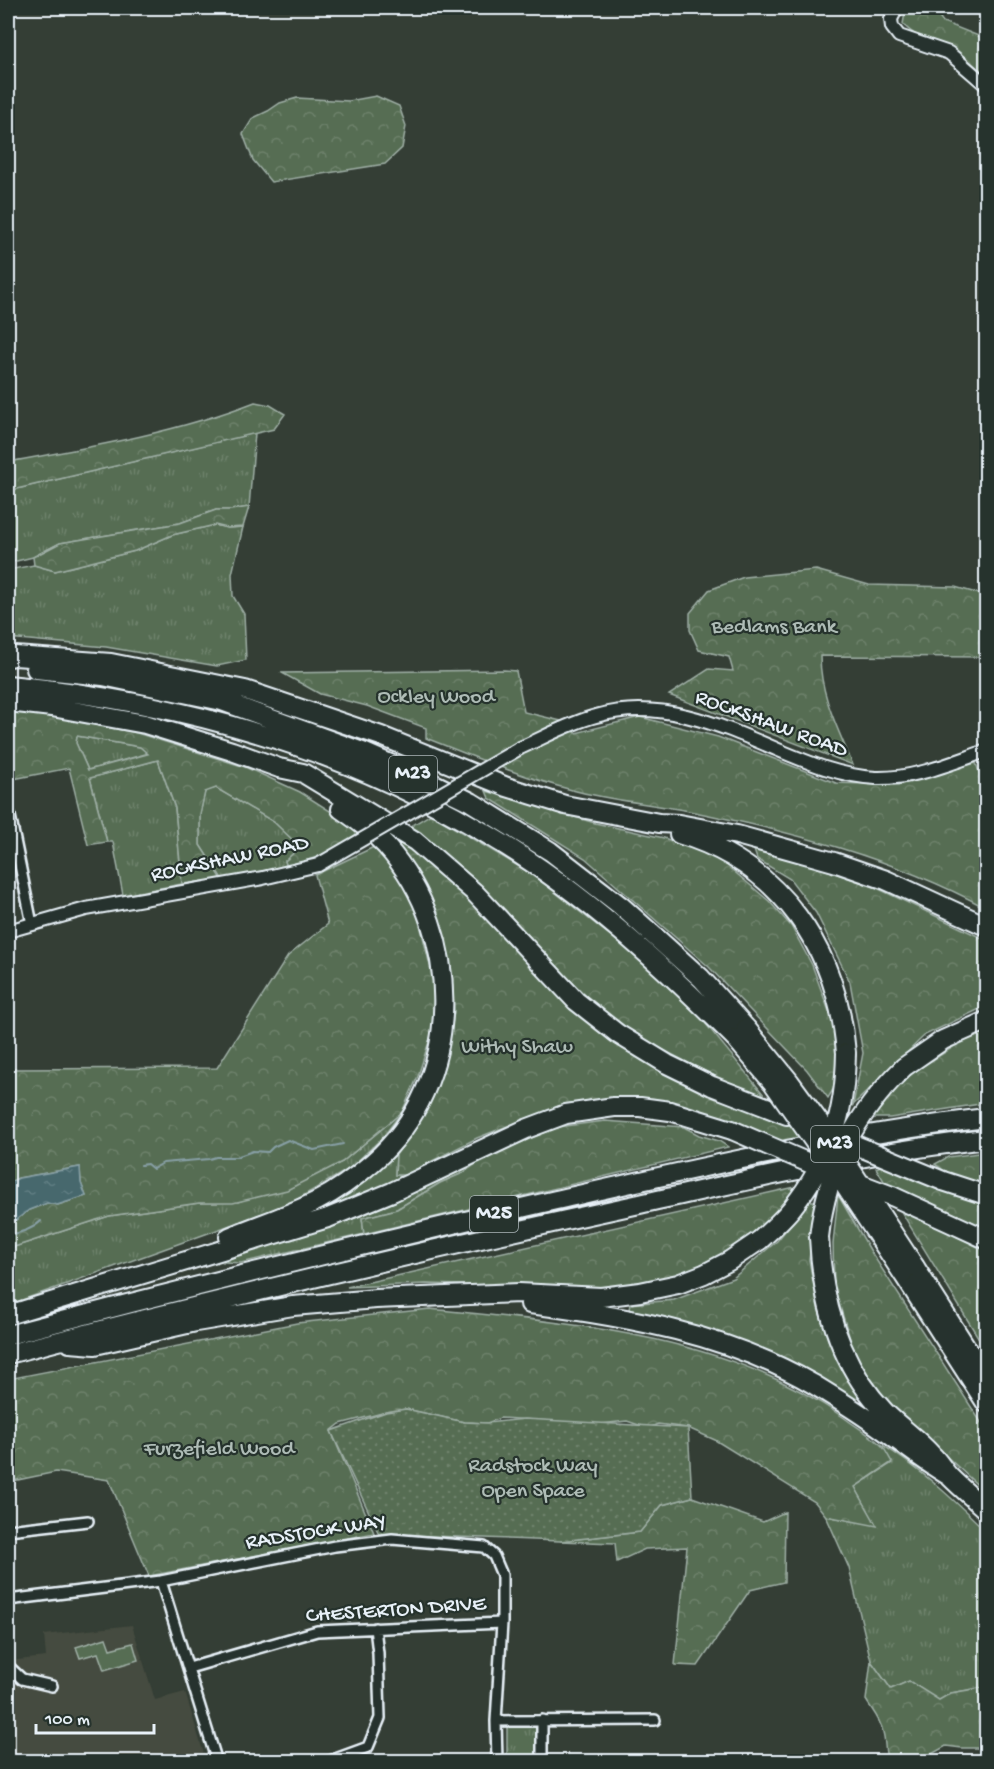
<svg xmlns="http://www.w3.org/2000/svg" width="994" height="1769" font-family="'Gochi Hand',sans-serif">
	<defs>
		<pattern id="grass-tufts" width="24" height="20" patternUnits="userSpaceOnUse" patternTransform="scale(1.5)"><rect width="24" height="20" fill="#566d53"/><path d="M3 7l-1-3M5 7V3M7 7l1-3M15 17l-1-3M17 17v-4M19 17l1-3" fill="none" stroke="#6e826c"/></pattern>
		<pattern id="forest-crowns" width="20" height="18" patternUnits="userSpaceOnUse" patternTransform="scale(1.5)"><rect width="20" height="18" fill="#566d53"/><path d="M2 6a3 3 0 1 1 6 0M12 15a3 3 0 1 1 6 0" fill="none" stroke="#6e826c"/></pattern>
		<pattern id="park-dots" width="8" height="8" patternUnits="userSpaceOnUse" patternTransform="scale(1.5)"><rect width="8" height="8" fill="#566d53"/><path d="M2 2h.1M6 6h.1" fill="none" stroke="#6e826c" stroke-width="1.8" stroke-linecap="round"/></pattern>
		<pattern id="water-ripples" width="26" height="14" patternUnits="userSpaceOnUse" patternTransform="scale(1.5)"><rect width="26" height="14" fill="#46686d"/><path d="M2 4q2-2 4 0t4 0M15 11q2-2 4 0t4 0" fill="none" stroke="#617e83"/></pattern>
	</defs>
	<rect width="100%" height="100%" fill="#343e35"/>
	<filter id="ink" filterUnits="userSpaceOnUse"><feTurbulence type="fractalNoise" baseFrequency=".0167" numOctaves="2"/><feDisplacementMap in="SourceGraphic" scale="12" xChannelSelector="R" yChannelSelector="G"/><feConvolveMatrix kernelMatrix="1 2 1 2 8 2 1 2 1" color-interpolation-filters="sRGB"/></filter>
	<g filter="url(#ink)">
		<path fill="#454b3f" d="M132,1625L155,1700L185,1692L206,1761H8V1661L46,1657L44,1635Z"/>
		<path fill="url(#grass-tufts)" stroke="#9fafa6" stroke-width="1.5" d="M255,433L249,507L231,510H216L180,523L60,543L33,557L8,563V491Z
			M215,525L227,528L243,527L232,574L233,596L244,614L246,660L217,666L106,647L8,638V570L34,565L55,571L135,551L172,535Z
			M77,736L140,747L149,753L88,770L76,743Z
			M158,760L175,808L182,884L123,895L113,842H107L90,778Z
			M216,788L274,822L300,847L285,861L287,867L222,879L200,845V814L205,791Z
			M402,1112L382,1138L349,1169L289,1204L8,1305V1249L109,1216L199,1203L238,1202L342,1162Z
			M396,1155L395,1175H405L365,1195L318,1212L321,1209L349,1194Z
			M484,1158L463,1173L440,1183L397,1209L362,1218L364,1234L241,1263L224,1262L240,1254L355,1218L396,1201Z
			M881,1444C920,1468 953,1499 986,1531V1687L951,1693L939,1701L909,1681L891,1689L871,1661L849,1568L826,1516L876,1525L855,1487L892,1463Z
			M507,1726H538V1761H507Z"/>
		<path fill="url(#forest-crowns)" stroke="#9fafa6" stroke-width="1.5" fill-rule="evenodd" d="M906,8H933L943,22L986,39V75C976,67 965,55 953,50C934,41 917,40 903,24Z
			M376,96L399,106L406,126L402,148L385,164L271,182L253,160L243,134L253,118L268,111L280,103L297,98L349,101Z
			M255,402L270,405L285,414L274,429L8,491V462C91,447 175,433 255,402Z
			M249,507L243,527L227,528L215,525L172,535L135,551L55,571L34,565L33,557L60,543L180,523L216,510H231Z
			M816,570L869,585L955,587L983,595L986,600V657L820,656C820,695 838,729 853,765L669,695L709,669L733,671L729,657L699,650L690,630V613L709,590L744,577Z
			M504,670L516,671L524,712L561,721L576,733L640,717L718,737L836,783L898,785L976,763L983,784L986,786V908C894,858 787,830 684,810C647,803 608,800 572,790C522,777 474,757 426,738V728L367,706L320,694L282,673Z
			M8,712L45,715L137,733L245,767L300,792L338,816L360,835L332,852L287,867L285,861L300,847L274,822L216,788L205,792L200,814V845L222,879L182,884L175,808L158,760L90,778L107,842L88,845L69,768L8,780ZM77,736L140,747L148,754L88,770L76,743Z
			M486,791L595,823L664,838L718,858L769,901L791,926L812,965L830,1014L839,1049L837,1083L828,1098L807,1070L709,967L585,858L489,798Z
			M431,814L533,875L654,970L692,1007L765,1096L750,1093L692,1065L639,1037L605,1015L576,986L480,884L411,826Z
			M394,837L461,889L571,1006L609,1040L657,1069L787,1122L798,1131L796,1146L684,1106L635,1097L592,1100L559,1106L477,1138L405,1175H395L396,1155L429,1104L447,1055L454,1012L452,973L441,932L391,840Z
			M376,846L397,874L416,908L434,982L433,1029L418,1076L402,1112L342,1162L287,1190L233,1203H199L109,1216L8,1249V1226L29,1210L47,1203L58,1205L86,1196L81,1183L80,1167L18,1178L8,1183V1069L217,1068L288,956L328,924L315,875Z
			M764,848L877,888L986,940V1006L925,1035L853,1105L863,1053L850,982L816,913L790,879L757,859L754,850Z
			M986,1030V1103L890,1118H872L876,1105L915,1071L977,1032Z
			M605,1121L684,1127L699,1135L719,1141L728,1147L364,1234L362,1218L397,1209L440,1183L463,1173L484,1158L558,1127Z
			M986,1152V1186L946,1172L935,1164L948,1157Z
			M882,1165L986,1206V1228L887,1186L876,1168Z
			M800,1186L784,1210L739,1247L700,1269L657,1284L615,1289L426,1284L347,1287Z
			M838,1195L873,1255L986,1430V1493L888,1402L856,1358L834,1287L833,1244Z
			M810,1201H817L809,1260L818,1308L828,1340L860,1392L856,1401L718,1335L629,1310L630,1304L674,1300L733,1278L777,1241Z
			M902,1213L912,1214L986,1251V1350Z
			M430,1309C571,1323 723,1334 843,1417C855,1426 869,1434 880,1444C885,1448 888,1456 892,1462L855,1487L877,1526L826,1516L815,1502L715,1440L688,1428L658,1424L648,1428L627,1421L600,1424L500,1418L487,1423L464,1422L406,1409L386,1412L340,1424L331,1431L374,1533L149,1576L109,1480L56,1472L8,1482V1379L297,1323Z
			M692,1497L763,1522L785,1512L784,1582L750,1590L698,1666L675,1665L687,1547L645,1549L617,1562L615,1543L560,1541L640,1532L662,1505Z
			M871,1661L891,1689L909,1681L939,1700L951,1693L986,1687V1748H962L946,1746L919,1761H888C884,1751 886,1742 883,1732C881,1720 872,1710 866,1700Z"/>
		<path fill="url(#park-dots)" stroke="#9fafa6" stroke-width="1.5" d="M406,1409L464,1422L487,1423L525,1419L688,1428L692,1497L662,1505L640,1532L560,1541L379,1534L331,1431L386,1412Z"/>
		<path fill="#566d53" stroke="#9fafa6" stroke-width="1.5" d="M106,1638L110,1649L133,1643L138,1660L104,1670L98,1653L80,1658L76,1647Z"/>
		<path fill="url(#water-ripples)" stroke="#879fa5" stroke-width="1.5" d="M80,1167L81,1183L86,1196L57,1205L47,1203L29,1210L8,1226V1183L19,1178Z"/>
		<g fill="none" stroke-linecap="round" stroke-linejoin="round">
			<path stroke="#879fa5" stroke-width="2" d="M141,1165L147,1164L153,1169L163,1163L209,1159L216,1157H236L253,1151L268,1152L273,1147L288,1140L314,1150L343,1144
				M8,1235C20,1233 32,1230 41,1221"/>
			<defs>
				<path id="minor" d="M8,806L32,924
					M8,1530L88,1521
					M161,1581L217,1762
					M8,1600L161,1581L335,1546L392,1539L484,1547L494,1556L502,1575V1623L496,1721L497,1762
					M8,1666L22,1679L52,1686
					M189,1668L317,1631L502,1623
					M542,1720V1762
					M496,1721L655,1720
					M327,1762L368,1747L380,1718L378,1653L375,1628"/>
				<path id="tertiary" d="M897,8L891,19L892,27L899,36L949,53L986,85
					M520,748C545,737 569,723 596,716C659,698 718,724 776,749C809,763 840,776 876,778C915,779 951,763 986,751
					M8,931L86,909L263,878L318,865"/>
				<path id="motorway" d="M8,657L15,656L111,663L245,690L381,736L507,787L565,805L659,823L679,824L737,835L834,862L886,880L986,926
					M36,669L103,676L222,701L365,753L420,777L471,802L550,851L621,906L701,978L746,1028
					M8,685C178,701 342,747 490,836C581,890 660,963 735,1038
					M8,702L52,707L145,724L232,751L279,768L303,773L415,841L474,892L576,1001L618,1034L667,1064L712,1086L787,1115
					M679,834C781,864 838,950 846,1053
					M904,1067L943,1040L986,1021
					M943,1181L986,1195
					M892,1196L986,1239
					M229,1237C258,1225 289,1215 317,1201C337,1191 357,1176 373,1162C464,1083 465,935 386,846C373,832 357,820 341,809
					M819,1237C822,1301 838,1364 885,1412C900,1427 918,1439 932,1455C939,1461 943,1470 949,1476C961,1488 974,1499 986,1510
					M915,1267L986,1378
					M903,1274L986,1403
					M530,1304C629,1317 726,1334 813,1384C836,1398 860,1413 882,1429C904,1445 925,1462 949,1476
					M8,1315L328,1218L392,1192L526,1129L566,1114L614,1107H640L670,1111L732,1130
					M8,1335C190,1287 372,1242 556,1200C698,1168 841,1135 986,1118
					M70,1343L95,1345L196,1322L293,1306L376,1299L519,1293L601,1297L640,1292L678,1284L704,1274L729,1261L760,1240
					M8,1354C216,1300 425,1250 635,1205C751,1180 868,1152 986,1139"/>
			</defs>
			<use href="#minor" stroke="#e8f1f8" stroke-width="14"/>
			<use href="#tertiary" stroke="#e8f1f8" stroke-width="16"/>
			<use href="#motorway" stroke="#e8f1f8" stroke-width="22"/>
			<use href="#minor" stroke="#26332d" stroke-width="9"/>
			<use href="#tertiary" stroke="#26332d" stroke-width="12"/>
			<use href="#motorway" stroke="#26332d" stroke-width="18"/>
			<defs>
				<path id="tertiary-bridge" d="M318,865L520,748"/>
				<path id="motorway-bridge" d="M746,1028L790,1082L823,1127L915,1267
					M735,1038L773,1083L841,1180L903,1274
					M732,1130L830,1172
					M836,1137L943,1181
					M858,1183L892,1196
					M819,1237C827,1167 855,1115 904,1067
					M760,1240C771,1230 783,1219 792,1208C831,1158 845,1115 846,1053"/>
			</defs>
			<use href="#tertiary-bridge" stroke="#e8f1f8" stroke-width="16" stroke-linecap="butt"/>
			<use href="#motorway-bridge" stroke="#e8f1f8" stroke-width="22" stroke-linecap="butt"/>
			<use href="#tertiary-bridge" stroke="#26332d" stroke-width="12"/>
			<use href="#motorway-bridge" stroke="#26332d" stroke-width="18"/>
		</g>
	</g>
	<g text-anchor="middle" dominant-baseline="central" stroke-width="4.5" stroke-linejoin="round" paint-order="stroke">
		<g fill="#26332d" stroke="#aeb8bb" stroke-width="1.5">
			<rect x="389" y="756" width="48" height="36" rx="4.5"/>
			<rect x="811" y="1126" width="48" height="36" rx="4.5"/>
			<rect x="470" y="1196" width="48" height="36" rx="4.5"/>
		</g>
		<g font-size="21" font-weight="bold" fill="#e8f1f8">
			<text x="413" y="774">M23</text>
			<text x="835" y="1144">M23</text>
			<text x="494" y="1214">M25</text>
		</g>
		<g font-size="22" fill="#aebcb6" stroke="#26332d">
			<text x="774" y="628">Bedlams Bank</text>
			<text x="436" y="698">Ockley Wood</text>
			<text x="517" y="1048">Withy Shaw</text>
			<text x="219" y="1450">Furzefield Wood</text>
			<text x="533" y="1467">Radstock Way<tspan x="533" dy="25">Open Space</tspan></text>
		</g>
		<g font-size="22" fill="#e8f1f8" stroke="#26332d">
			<text transform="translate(771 725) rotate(20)">ROCKSHAW ROAD</text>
			<text transform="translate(230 860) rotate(-12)">ROCKSHAW ROAD</text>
			<text transform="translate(316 1533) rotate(-9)">RADSTOCK WAY</text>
			<text transform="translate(396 1611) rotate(-4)">CHESTERTON DRIVE</text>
		</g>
	</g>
	<rect width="994" height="1769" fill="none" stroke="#26332d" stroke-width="30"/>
	<rect x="15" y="15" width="964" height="1739" fill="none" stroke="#e8f1f8" stroke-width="2" filter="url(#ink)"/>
	<path d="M36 1724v9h118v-9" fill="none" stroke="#e8f1f8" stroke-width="3"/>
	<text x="45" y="1724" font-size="18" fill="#e8f1f8" stroke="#26332d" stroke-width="4.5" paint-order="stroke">100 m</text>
</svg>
